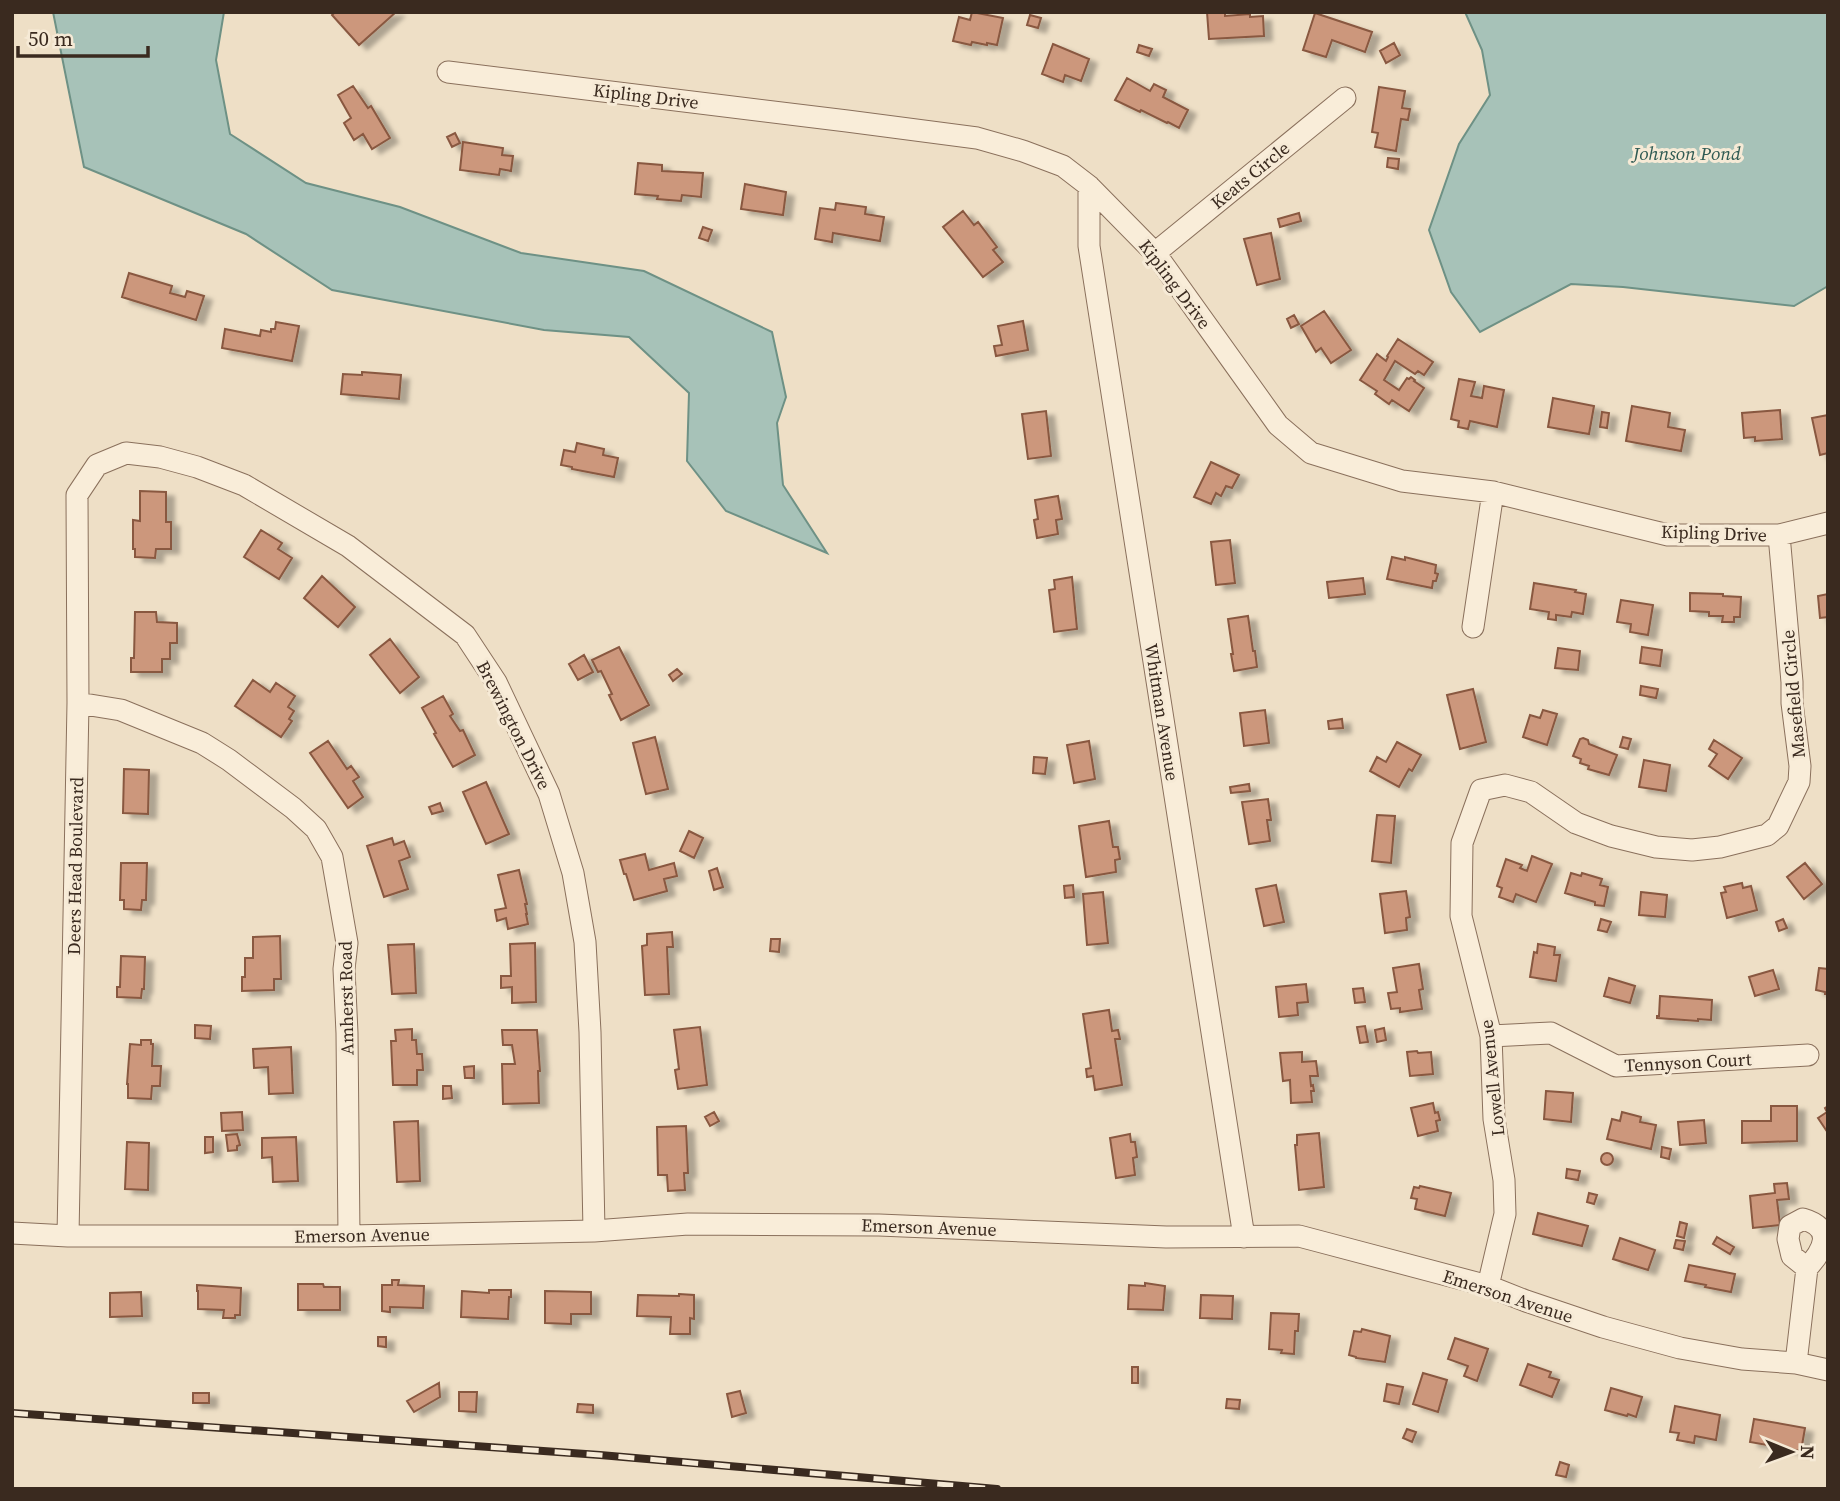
<svg xmlns="http://www.w3.org/2000/svg" width="1840" height="1501" font-family="'Source Serif 4',serif">
	<defs>
		<filter id="shadow"><feDropShadow dx="8" dy="4.5" stdDeviation="2" flood-color="#0004"/></filter>
	</defs>
	<rect width="100%" height="100%" fill="#eedfc6"/>
	<path fill="#a7c2b8" stroke="#6e9185" stroke-width="2" d="M53,12H224L216,60L230,134L306,183L400,207L521,253L644,271L772,332L786,397L777,423L783,485L827,553L726,511L687,461L689,393L629,337L544,330L332,290L246,234L84,167Z
		M1465,12H1828V286L1794,306L1623,287L1571,284L1480,332L1451,292L1429,230L1459,144L1490,95L1482,50Z"/>
	<path fill="#cc977c" stroke="#895841" stroke-width="2" filter="url(#shadow)" d="M335,12H396L359,45L332,15Z
		M972,12L1003,18L997,45L987,43V45L972,42L971,45L953,41L959,17L970,20Z
		M1207,12H1225V16L1250,14V17L1263,16L1264,36L1209,39Z
		M1315,13L1372,32L1365,52L1332,40L1326,57L1303,50Z
		M1030,15L1041,18L1038,28L1027,25Z
		M1394,43L1400,55L1386,63L1380,51Z
		M1053,44L1089,59L1081,81L1065,75L1063,82L1042,74Z
		M1139,45L1152,49L1149,56L1137,52Z
		M1127,78L1150,91L1154,84L1166,90L1163,97L1188,110L1179,128L1168,122L1167,123L1141,110L1140,112L1115,100Z
		M353,86L368,108L371,106L390,138L372,149L363,134L354,140L344,123L351,118L338,95Z
		M1379,87L1405,91L1402,108L1410,109L1408,120L1401,119L1396,151L1375,147L1378,133L1372,132Z
		M455,133L460,143L452,147L447,137Z
		M463,142L503,148L502,155L513,156L511,171L500,169L499,175L460,170Z
		M1388,158L1399,159L1398,169L1387,167Z
		M638,163L662,165V171L703,173L701,197L682,195L681,201L657,199L658,196L635,194Z
		M745,184L786,192L783,215L741,209Z
		M836,203L866,207L865,214L884,217L880,241L833,233L832,242L815,239L820,208L835,210Z
		M963,211L974,225L978,222L997,247L993,250L1003,262L983,277L943,227Z
		M1299,213L1301,221L1280,227L1278,219Z
		M703,227L712,230L708,241L699,238Z
		M1271,233L1280,279L1257,285L1244,239Z
		M129,273L172,286L170,293L185,297L187,291L204,296L196,320L122,297Z
		M1324,311L1351,350L1331,363L1321,348L1316,352L1301,326Z
		M1294,315L1299,324L1291,328L1287,319Z
		M1023,321L1028,350L996,356L994,346L1002,345L998,326Z
		M276,322L299,326L292,361L222,348L225,329L260,336L261,330L271,332V329H275Z
		M1398,339L1433,362L1424,375L1418,371L1415,374L1395,361L1384,380L1399,390L1407,378L1409,379L1411,377L1415,380L1414,381L1424,388L1409,411L1392,400L1389,404L1375,394L1377,391L1360,380L1377,354L1386,361L1388,357L1387,356Z
		M362,372L401,375L399,399L341,394L343,374L362,375Z
		M1459,379L1475,382L1471,396L1482,398L1484,386L1504,390L1497,427L1470,421L1468,429L1458,427L1459,421L1451,419Z
		M1553,398L1594,406L1589,434L1548,427Z
		M1632,406L1670,413L1668,427L1685,430L1681,451L1626,441Z
		M1780,410L1782,439L1755,441V437L1744,438L1742,413Z
		M1046,411L1051,456L1028,459L1022,414Z
		M1602,412L1609,413L1607,428L1600,427Z
		M1828,415V453L1820,455L1812,418Z
		M577,443L604,449L603,455L618,458L614,477L572,469V467L561,465L564,450L575,452Z
		M1211,462L1239,475L1232,488L1226,486L1221,496L1216,493L1211,504L1194,497Z
		M140,491L166,492V522H171V549H156L155,558L135,557V549H133V520L140,521Z
		M1058,496L1062,519L1056,520L1058,534L1037,538L1034,520L1038,519L1035,500Z
		M261,530L282,543L278,549L292,558L279,579L244,557Z
		M1230,540L1235,583L1216,585L1211,542Z
		M1392,557L1405,560V557L1436,565L1435,573L1438,574L1436,581H1433L1432,588L1387,579Z
		M322,576L355,607L338,627L304,598Z
		M1072,577L1077,629L1054,632L1049,590L1055,589L1054,580Z
		M1363,578L1365,594L1329,598L1327,582Z
		M1534,583L1576,590L1575,592L1586,594L1583,614L1572,612L1571,617L1556,615V620L1548,619L1549,612L1530,609Z
		M1690,593L1723,594V596L1741,597L1740,617H1734V622H1722L1723,616H1709V612L1690,611Z
		M1828,594V617L1820,618L1818,596Z
		M1621,600L1653,605L1648,635L1630,632L1631,624L1617,622Z
		M135,612H156L157,622L177,623V643H170V659H162V672H131V658H134Z
		M1248,616L1253,651H1255L1257,667L1234,671L1231,654H1233L1228,619Z
		M390,639L419,677L400,693L370,655Z
		M619,647L649,705L621,720L609,695L612,694L601,671L598,672L592,660Z
		M1642,647L1662,650L1660,666L1640,663Z
		M1558,648L1580,651L1578,670L1555,668Z
		M584,655L593,672L578,680L569,664Z
		M677,669L682,674L673,681L669,675Z
		M253,680L270,692L276,683L295,696L288,707L294,711L289,719L292,721L281,737L235,706Z
		M1641,686L1658,689L1656,698L1640,695Z
		M1473,689L1486,742L1460,749L1447,695Z
		M443,696L453,714L450,716L460,731L463,730L475,755L453,767L434,734L436,733L422,708Z
		M1265,710L1269,743L1244,746L1240,713Z
		M1543,710L1557,714L1547,745L1523,737L1530,715L1540,718Z
		M1342,719L1343,728L1329,729L1328,721Z
		M655,737L668,789L646,794L633,743Z
		M1623,737L1631,739L1628,749L1620,747Z
		M1583,738L1588,740L1589,744L1617,755L1609,775L1588,769L1589,766L1580,763L1581,759L1573,756L1580,739Z
		M1714,740L1742,758L1728,779L1709,766L1717,754L1709,749Z
		M328,741L347,769L351,766L359,777L353,781L363,797L348,808L310,753Z
		M1089,741L1095,779L1074,783L1067,745Z
		M1397,742L1421,755L1412,771L1409,769L1399,787L1370,771L1377,757L1386,762Z
		M1034,757L1047,758L1045,774L1033,773Z
		M1644,760L1670,765L1666,791L1639,787Z
		M124,769L149,770L148,814L123,813Z
		M486,782L509,834L486,844L463,792Z
		M1249,784L1250,791L1231,793L1230,787Z
		M1268,799L1271,820H1267L1270,841L1249,844L1242,802Z
		M440,803L443,811L432,814L429,807Z
		M1377,815L1395,816L1391,863L1372,861Z
		M1109,821L1113,847H1118L1120,859L1115,860L1116,872L1086,877L1079,826Z
		M689,831L703,838L694,858L680,851Z
		M392,838L394,845L404,841L410,857L399,861L408,889L384,897L367,846Z
		M645,854L649,870L674,863L677,876L664,879L667,891L634,900L626,874H624L620,860Z
		M1532,856L1552,864L1536,902L1516,894L1513,902L1499,897L1502,888L1497,886L1506,859L1522,865L1520,868L1527,871Z
		M121,863H147L146,900H142L141,910L124,909V900H120Z
		M1805,863L1822,884L1804,899L1787,877Z
		M717,868L723,887L714,890L709,871Z
		M519,870L527,904H525L527,914H526L528,924L508,929L506,918L497,921L495,910L506,908L498,875Z
		M1571,873L1581,876L1582,873L1602,879L1600,885L1608,887L1604,906L1595,905V902L1565,893Z
		M1742,883L1743,888L1751,886L1757,910L1727,918L1721,893L1726,892L1724,887Z
		M1073,885L1074,897L1065,898L1064,886Z
		M1276,885L1284,922L1264,926L1256,889Z
		M1406,891L1410,917L1406,918L1407,930L1385,933L1380,894Z
		M1103,892L1108,943L1087,945L1083,894Z
		M1641,892L1667,895L1665,917L1639,915Z
		M1601,919L1611,922L1607,932L1598,930Z
		M1783,919L1787,928L1779,931L1776,922Z
		M672,932L673,947H667L669,994L645,995L642,946L647,945V934Z
		M280,936L281,979H274V990L242,991V977H245V958H253V937Z
		M771,939H780L779,952L770,951Z
		M535,943L536,1002L512,1003V987L501,988V976H511L510,944Z
		M414,944L416,993L392,994L388,945Z
		M1538,944L1555,947L1554,955H1560L1556,981L1530,977L1534,952L1537,953Z
		M121,956L145,957L144,989H142L141,998L117,997V987H120Z
		M1419,964L1423,989L1419,990L1422,1009L1400,1012V1008L1391,1009L1388,993L1397,992L1393,968Z
		M1819,968L1828,969V994H1825V992L1816,990Z
		M1773,970L1779,989L1755,996L1749,977Z
		M1609,978L1635,986L1630,1003L1604,996Z
		M1306,984L1308,1002L1297,1003L1298,1015L1279,1017L1276,987Z
		M1363,988L1365,1002L1355,1003L1353,989Z
		M1660,996L1712,1000L1711,1020L1698,1019V1021L1657,1018V1016H1659Z
		M1109,1010L1112,1031L1118,1030L1120,1039H1115L1122,1085L1095,1090L1093,1076L1087,1077L1086,1069L1091,1068L1083,1014Z
		M195,1025L211,1026L210,1039L195,1038Z
		M1365,1026L1368,1042L1360,1043L1357,1027Z
		M700,1027L707,1085L678,1089L675,1070L679,1069L674,1030Z
		M1384,1028L1386,1040L1377,1042L1375,1030Z
		M412,1029V1040H416L417,1054H422L423,1070H417V1085H393L391,1041H396L395,1030Z
		M502,1030H537L540,1071H538L539,1103L503,1104L502,1064H515L512,1045H503Z
		M141,1040H151V1044H153L152,1066H161L160,1086H152L151,1099L128,1098V1084H127L130,1044L141,1045Z
		M291,1047L293,1093L269,1094L268,1067L254,1068L253,1049Z
		M1417,1051L1418,1053L1431,1052L1433,1074L1410,1076L1407,1052Z
		M1302,1052V1062L1316,1061L1318,1076H1310L1311,1086L1313,1085L1314,1091H1311L1312,1102L1291,1103L1290,1080L1283,1081L1280,1053Z
		M474,1066V1078H465L464,1067Z
		M443,1086H451L452,1098L443,1099Z
		M1546,1091L1573,1093L1571,1122L1544,1119Z
		M1433,1103L1435,1113L1438,1112L1440,1120L1436,1121L1438,1131L1418,1136L1411,1108Z
		M1771,1106H1797V1141L1742,1143V1121H1771Z
		M1828,1106V1133L1818,1118L1827,1112L1825,1108Z
		M242,1112L243,1130L222,1131L221,1113Z
		M714,1112L719,1121L710,1126L705,1117Z
		M1622,1112L1641,1117L1640,1122L1656,1125L1651,1149L1607,1139L1612,1119L1620,1121Z
		M1704,1120L1706,1143L1680,1145L1678,1122Z
		M418,1121L420,1181L397,1182L394,1122Z
		M686,1126L688,1173H684L685,1190L668,1191L667,1175H658L657,1127Z
		M1319,1133L1324,1187L1299,1190L1295,1145H1297V1135Z
		M237,1134L240,1145L237,1146V1150L228,1151L226,1135Z
		M1130,1134L1131,1142H1135L1137,1157L1133,1158L1135,1175L1116,1178L1110,1138Z
		M205,1137H213V1152L205,1153Z
		M296,1137L298,1181L273,1182L272,1157L262,1158V1138Z
		M127,1142L149,1143L148,1190L125,1189Z
		M1662,1147L1671,1149L1669,1159L1661,1157Z
		M1601 1159a6 6 0 1 1 12 0a6 6 0 1 1-12 0Z
		M1567,1169L1580,1171L1578,1180L1566,1178Z
		M1787,1183L1789,1199L1777,1200L1780,1225L1753,1228L1750,1196L1775,1193L1774,1184Z
		M1420,1186L1451,1193L1445,1216L1415,1209L1417,1199L1411,1198L1414,1187L1419,1188Z
		M1589,1193L1597,1195L1594,1204L1587,1202Z
		M1538,1213L1588,1226L1582,1246L1533,1234Z
		M1680,1222L1687,1224L1684,1238L1677,1236Z
		M1717,1237L1734,1247L1730,1254L1713,1244Z
		M1620,1238L1655,1250L1648,1270L1613,1259Z
		M1676,1240L1685,1241L1683,1250L1674,1248Z
		M1689,1265L1735,1274L1731,1292L1705,1287L1706,1285L1685,1281Z
		M392,1280H399L398,1285L424,1286L423,1308L390,1307V1312L382,1311V1285H392Z
		M1145,1283L1165,1286L1163,1310L1128,1309L1129,1285L1145,1286Z
		M298,1284H323L324,1287H340V1310H298Z
		M197,1285L241,1288L240,1315H235V1318H223L224,1310L198,1309V1291H197Z
		M489,1290H511V1297H509L508,1319L461,1317L462,1291L489,1293Z
		M545,1291L591,1292V1314H571V1324L545,1323Z
		M141,1292L142,1316L110,1317V1293Z
		M679,1294L694,1295V1319L690,1318V1334H670L671,1317L637,1316L638,1295L679,1296Z
		M1201,1295L1233,1296L1232,1319L1200,1318Z
		M1271,1313L1299,1314L1298,1331H1295L1294,1354L1281,1353L1282,1350L1269,1349Z
		M1362,1329L1390,1336L1385,1362L1356,1358V1357L1349,1355L1354,1331L1361,1332Z
		M378,1337H386V1347L378,1346Z
		M1455,1338L1488,1349L1477,1381L1464,1376L1468,1366L1448,1359Z
		M1528,1364L1551,1372L1549,1377L1559,1380L1552,1397L1520,1385Z
		M1132,1367H1138V1383H1132Z
		M1423,1373L1447,1380L1438,1412L1413,1404Z
		M439,1383L440,1397L414,1412L407,1401Z
		M1387,1384L1403,1387L1399,1404L1384,1401Z
		M1611,1388L1642,1397L1636,1417L1628,1414L1627,1416L1605,1410Z
		M740,1391L746,1413L732,1417L727,1394Z
		M459,1392H477L476,1412L459,1411Z
		M193,1393H209V1403H193Z
		M1227,1399L1240,1400L1239,1409L1226,1408Z
		M578,1404L593,1405V1413L577,1412Z
		M1675,1406L1720,1415L1716,1440L1695,1436L1694,1443L1677,1440L1679,1433L1670,1432Z
		M1754,1419L1805,1428L1801,1451L1750,1442Z
		M1407,1429L1416,1432L1412,1442L1403,1438Z
		M1560,1462L1569,1465L1566,1477L1556,1475Z"/>
	<g fill="none" stroke-linecap="round" stroke-linejoin="round">
		<defs>
			<path id="minor" d="M448,72L847,121L977,138L1023,151L1063,166L1089,186L1155,253L1278,425L1311,453L1402,481L1493,492L1668,535H1779L1828,523
				M1089,186V246L1244,1237
				M1155,253L1345,98
				M1473,627L1493,492
				M78,703L121,710L202,743L229,760L293,808L316,829L332,857L347,943L344,969L347,1033L349,1236
				M1491,1036L1551,1033L1616,1066L1808,1055
				M1803,1219C1835,1228 1824,1250 1807,1268L1792,1256L1788,1239L1790,1226Z
				M12,1233L68,1236H349L594,1231L688,1224L879,1225L1166,1237L1299,1236L1488,1286L1526,1301L1603,1327L1680,1348L1742,1359L1796,1363L1828,1370
				M68,1236L78,703L77,495L97,465L126,453L160,457L197,467L244,485L348,546L465,635L496,682L549,794L573,873L585,942L590,1032L594,1231
				M1488,1286L1505,1214L1504,1180L1494,1119L1491,1036L1461,916L1462,843L1481,790L1505,785L1531,792L1576,823L1611,836L1656,847L1692,850L1720,847L1767,835L1778,826L1799,782L1800,766L1792,703V682L1779,535
				M1796,1363L1807,1268"/>
		</defs>
		<use href="#minor" stroke="#8a705c" stroke-width="23"/>
		<use href="#minor" stroke="#f9edd9" stroke-width="21"/>
		<defs>
			<path id="rail" d="M12,1413L600,1455L997,1489"/>
		</defs>
		<use href="#rail" stroke="#3a2a1f" stroke-width="8"/>
		<use href="#rail" stroke="#f6ead6" stroke-width="5" stroke-dasharray="16" stroke-linecap="butt"/>
	</g>
	<g text-anchor="middle" dominant-baseline="central" stroke-width="6" stroke-linejoin="round" paint-order="stroke">
		<g font-size="18" fill="#3a2a1f" stroke="#f6ead6">
			<text transform="translate(646 96) rotate(7)">Kipling Drive</text>
			<text transform="translate(1250 175) rotate(-39)">Keats Circle</text>
			<text transform="translate(1175 284) rotate(53)">Kipling Drive</text>
			<text transform="translate(1714 533) rotate(2)">Kipling Drive</text>
			<text transform="translate(1793 694) rotate(-95)">Masefield Circle</text>
			<text transform="translate(1162 712) rotate(81)">Whitman Avenue</text>
			<text transform="translate(514 725) rotate(63)">Brewington Drive</text>
			<text transform="translate(75 866) rotate(-89)">Deers Head Boulevard</text>
			<text transform="translate(346 998) rotate(-91)">Amherst Road</text>
			<text transform="translate(1688 1062) rotate(-3)">Tennyson Court</text>
			<text transform="translate(1492 1078) rotate(-96)">Lowell Avenue</text>
			<text transform="translate(929 1227) rotate(2)">Emerson Avenue</text>
			<text transform="translate(362 1235) rotate(-1)">Emerson Avenue</text>
			<text transform="translate(1508 1296) rotate(18)">Emerson Avenue</text>
		</g>
		<g font-size="19" font-style="italic" fill="#2f5a53" stroke="#f6ead6">
			<text x="1687" y="153">Johnson Pond</text>
		</g>
	</g>
	<rect width="1840" height="1501" fill="none" stroke="#3a2a1f" stroke-width="28"/>
	<g transform="translate(1791 1452) rotate(91)" stroke="#f6ead6" stroke-width="5" paint-order="stroke">
	<path d="M0-5L12 26L0 18L-12 26Z" fill="#3a2a1f"/>
	<text y="-10" font-size="19" font-weight="bold" text-anchor="middle" fill="#3a2a1f">N</text>
	</g>
	<path d="M18 46v10h130v-10" fill="none" stroke="#3a2a1f" stroke-width="3.5"/>
	<text x="28" y="46" font-size="21" fill="#3a2a1f" stroke="#f6ead6" stroke-width="5" paint-order="stroke">50 m</text>
</svg>
